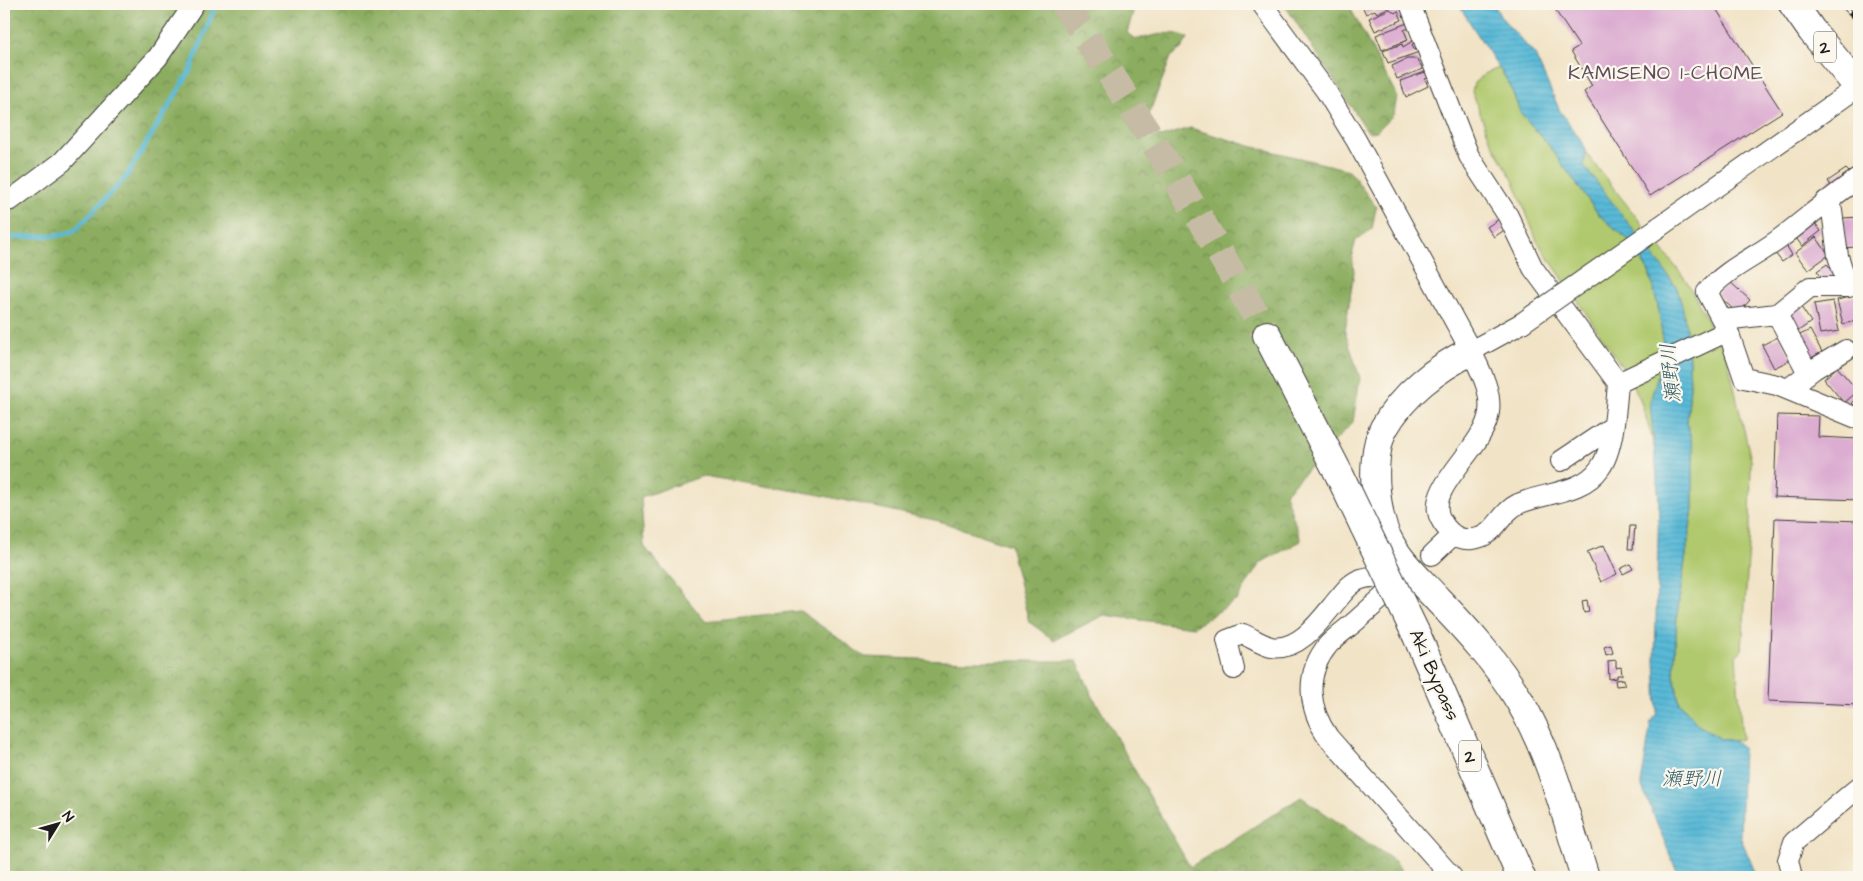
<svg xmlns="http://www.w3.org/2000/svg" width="1863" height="881" font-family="'Architects Daughter','Klee One',sans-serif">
	<defs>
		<pattern id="forest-crowns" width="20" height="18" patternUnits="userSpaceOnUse" patternTransform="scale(1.25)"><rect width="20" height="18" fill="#8cad61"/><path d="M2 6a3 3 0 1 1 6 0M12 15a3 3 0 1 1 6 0" fill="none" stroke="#728c4f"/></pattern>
		<pattern id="water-rules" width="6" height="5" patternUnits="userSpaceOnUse" patternTransform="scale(1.25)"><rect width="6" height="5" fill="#59b9d7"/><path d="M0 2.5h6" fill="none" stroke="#4d9eb8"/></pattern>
	</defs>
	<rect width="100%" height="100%" fill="#fbf7ec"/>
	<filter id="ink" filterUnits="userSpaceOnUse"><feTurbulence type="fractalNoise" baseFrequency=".02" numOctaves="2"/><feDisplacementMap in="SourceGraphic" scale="10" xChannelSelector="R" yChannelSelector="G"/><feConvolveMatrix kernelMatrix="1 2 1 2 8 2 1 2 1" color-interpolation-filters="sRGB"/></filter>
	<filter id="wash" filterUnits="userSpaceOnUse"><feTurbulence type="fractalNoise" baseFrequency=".0096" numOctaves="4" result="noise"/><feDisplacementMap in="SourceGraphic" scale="20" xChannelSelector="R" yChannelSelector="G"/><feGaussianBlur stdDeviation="1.12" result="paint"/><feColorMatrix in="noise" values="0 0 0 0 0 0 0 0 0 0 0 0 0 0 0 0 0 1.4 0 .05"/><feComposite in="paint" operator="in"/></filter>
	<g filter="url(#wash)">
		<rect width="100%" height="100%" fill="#f1e3c6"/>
		<path fill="#b1c96e" stroke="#667245" d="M1499,68L1510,85L1520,112L1547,143L1599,215L1630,241L1649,272L1658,306L1663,340L1657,378L1650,402L1655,447L1640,399L1623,368L1537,241L1515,184L1490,139L1472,92L1474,83L1486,73Z
			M1586,153L1686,280L1727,357L1751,460L1750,530L1742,650L1736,656L1742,739L1734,741L1721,739L1698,725L1679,702L1674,674L1677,614L1693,509V447L1687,422L1690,386L1688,340L1677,288L1584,166Z"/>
		<path fill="url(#forest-crowns)" stroke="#54643e" d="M4,4H1129L1133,12L1127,33L1135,39C1154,37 1171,28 1188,38L1182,48L1171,57L1145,124L1161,137L1190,128L1254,147L1349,170L1376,207L1372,229L1356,240L1352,255L1354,272L1345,331L1360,378L1353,422L1285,493L1301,541L1260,563L1237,600L1193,627L1104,615L1054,640L1029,622L1010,545L939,521L815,494L703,476L641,497L644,546L705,621L800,611L865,657L972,661H1077L1092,695L1190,867L1301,797L1396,862L1405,877H4Z
			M1284,4H1348L1397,96L1394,114L1377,131L1368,132Z"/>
		<path fill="url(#water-rules)" stroke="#3a6a7a" d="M1458,4H1494L1500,16L1535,55L1560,111L1583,143L1586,153L1584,166L1657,260L1677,288L1683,309L1688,340L1690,386L1687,422L1693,447V509L1677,614L1674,674L1679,702L1698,725L1721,739L1734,741L1743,747L1740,836L1757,877H1679L1641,784L1651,722L1657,713L1655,659L1659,500L1650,402L1657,378L1663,340L1658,306L1649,272L1630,241L1599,215L1547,143L1520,112L1510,85Z"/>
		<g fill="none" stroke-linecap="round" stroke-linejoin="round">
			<path stroke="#59b9d7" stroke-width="4.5" d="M4,238L62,235L75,230L126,177L190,71L216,4"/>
		</g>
		<g id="blocks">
			<path fill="#dcadd1" d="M1361,4H1397L1377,13L1375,10L1366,14Z
				M1555,4H1713L1782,112L1650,196L1584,92L1592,86L1571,51L1579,46L1557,13Z
				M1390,9L1395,13L1398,11L1402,20L1375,31L1369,18Z
				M1410,22L1412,27L1404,30L1408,40L1382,50L1376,35Z
				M1417,38L1418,42L1412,44L1414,50L1421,48L1422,51L1388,63L1383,51L1402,44L1403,47Z
				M1407,59H1417L1423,69L1397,79L1392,66Z
				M1428,71L1430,77L1425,79L1428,86L1406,97L1400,81Z
				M1846,169L1850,173L1831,186L1828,181Z
				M1859,217V235H1855L1856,247L1842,248L1845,235L1843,218Z
				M1499,219L1506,229L1494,237L1487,227Z
				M1812,219L1821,231L1802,246L1793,234Z
				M1816,237L1829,255L1808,270L1795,253Z
				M1786,245L1792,255L1782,262L1775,253Z
				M1827,264L1838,277L1828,285L1817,271Z
				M1729,281L1750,300L1738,314L1717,294Z
				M1859,295V320L1843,324L1837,300Z
				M1833,301L1839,331L1820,334L1814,304Z
				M1799,304L1811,322L1794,334L1782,316Z
				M1810,330L1822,352L1806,361L1794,338Z
				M1780,336L1792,359L1774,368L1762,345Z
				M1837,367L1858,391L1844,403L1824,379Z
				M1859,397V411L1852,403Z
				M1777,415L1819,416L1818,437L1859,439V500L1774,497Z
				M1775,518L1859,521V705L1768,701Z
				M1630,526H1635L1633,549H1628Z
				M1604,545L1617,574L1601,582L1587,552Z
				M1630,564L1633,569L1623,574L1620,569Z
				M1587,600L1589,612L1584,613L1582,601Z
				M1611,645L1613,653L1606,655L1604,647Z
				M1616,660V668L1621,667L1622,675H1617V678L1609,679L1608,661Z
				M1624,679L1625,685L1616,686L1615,680Z"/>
		</g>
	</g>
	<g filter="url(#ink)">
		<use href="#blocks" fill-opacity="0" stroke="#3c3a36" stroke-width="1"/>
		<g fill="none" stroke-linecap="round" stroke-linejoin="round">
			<path stroke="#c6bba4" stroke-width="28" stroke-dasharray="28 14" stroke-linecap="butt" d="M1064,4C1137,111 1203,222 1267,335"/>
			<defs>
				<path id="minor" d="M1262,4L1326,91L1356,140L1471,351C1480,370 1492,391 1489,412C1485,448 1425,487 1440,518C1446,530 1457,541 1472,539C1496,537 1499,513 1518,504C1545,492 1582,494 1600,468C1614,449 1616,407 1618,383L1533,268L1508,216L1469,156L1410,4
					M1859,178C1832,196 1808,217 1782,237C1758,256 1727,268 1707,292L1728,331L1744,378L1777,385L1859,419
					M1826,201L1832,211L1838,256L1848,287
					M4,202L11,200L62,162L158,57L194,4
					M1659,227L1858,87
					M1777,314L1808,373
					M1723,320L1777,314L1810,287H1848L1859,284
					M1471,351L1522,323
					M1618,383L1728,331
					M1788,389L1814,369L1846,350
					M1561,461L1612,427
					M1432,555L1453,535
					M1404,579C1388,592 1373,606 1357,620C1348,628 1336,636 1328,645C1304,674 1308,709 1329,738L1452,877
					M1234,669L1227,640L1243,634C1252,638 1262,645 1271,647C1300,652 1322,618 1338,599C1344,592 1351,582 1361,579C1373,575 1387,578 1400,580
					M1792,877L1788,860L1794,842L1859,787"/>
				<path id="highway" d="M1793,4L1812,31L1859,88
					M1267,335L1340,476
					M1471,351C1437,368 1403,394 1384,428C1375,445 1374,472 1376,491C1378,507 1380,524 1388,539C1399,562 1421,581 1438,600C1468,631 1497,663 1519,700C1551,754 1566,817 1585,877
					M1417,636L1521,877"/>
			</defs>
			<use href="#minor" stroke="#3c3a36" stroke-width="22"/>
			<use href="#highway" stroke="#3c3a36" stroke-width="30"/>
			<use href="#minor" stroke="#fff" stroke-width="20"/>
			<use href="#highway" stroke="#fff" stroke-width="28"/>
			<defs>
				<path id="rail" d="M1842,4L1859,21"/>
			</defs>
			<use href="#rail" stroke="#1c1c1c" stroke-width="5.5"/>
			<use href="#rail" stroke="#fbf7ec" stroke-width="4" stroke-dasharray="11" stroke-linecap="butt"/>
			<defs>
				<path id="minor-bridge" d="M1522,323L1659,227"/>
				<path id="highway-bridge" d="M1340,476L1417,636"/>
			</defs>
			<use href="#minor-bridge" stroke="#3c3a36" stroke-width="22" stroke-linecap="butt"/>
			<use href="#highway-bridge" stroke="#3c3a36" stroke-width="30" stroke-linecap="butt"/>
			<use href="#minor-bridge" stroke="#fff" stroke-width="20"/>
			<use href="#highway-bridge" stroke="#fff" stroke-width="28"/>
		</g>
	</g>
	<g text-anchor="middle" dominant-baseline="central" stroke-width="4.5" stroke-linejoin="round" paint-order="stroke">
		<g fill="#fbf7ec" stroke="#5f5e5a" stroke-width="1">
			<rect x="1814" y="31.5" width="22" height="31" rx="4"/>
			<rect x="1459" y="740.5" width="22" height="31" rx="4"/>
		</g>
		<g font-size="18" font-weight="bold" fill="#1c1c1c">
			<text x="1825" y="47">2</text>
			<text x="1470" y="756">2</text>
		</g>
		<g font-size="19" fill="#1c1c1c" stroke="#fbf7ec">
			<text transform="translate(1434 675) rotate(66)">Aki Bypass</text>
		</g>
		<g font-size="20" letter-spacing="1" fill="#5f4f5b" stroke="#fbf7ec">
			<text x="1666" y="73">KAMISENO 1-CHOME</text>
		</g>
		<g font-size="20" font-style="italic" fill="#345b67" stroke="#fbf7ec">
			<text transform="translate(1671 373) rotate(-96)">瀬野川</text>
			<text x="1692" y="779">瀬野川</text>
		</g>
	</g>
	<rect width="1863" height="881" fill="none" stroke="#fbf7ec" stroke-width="20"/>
	<g transform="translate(58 824) rotate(53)" stroke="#fbf7ec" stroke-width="4" paint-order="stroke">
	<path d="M0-4L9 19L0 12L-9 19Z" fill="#1c1c1c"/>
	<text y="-8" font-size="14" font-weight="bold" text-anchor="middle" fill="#1c1c1c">N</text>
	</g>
</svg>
